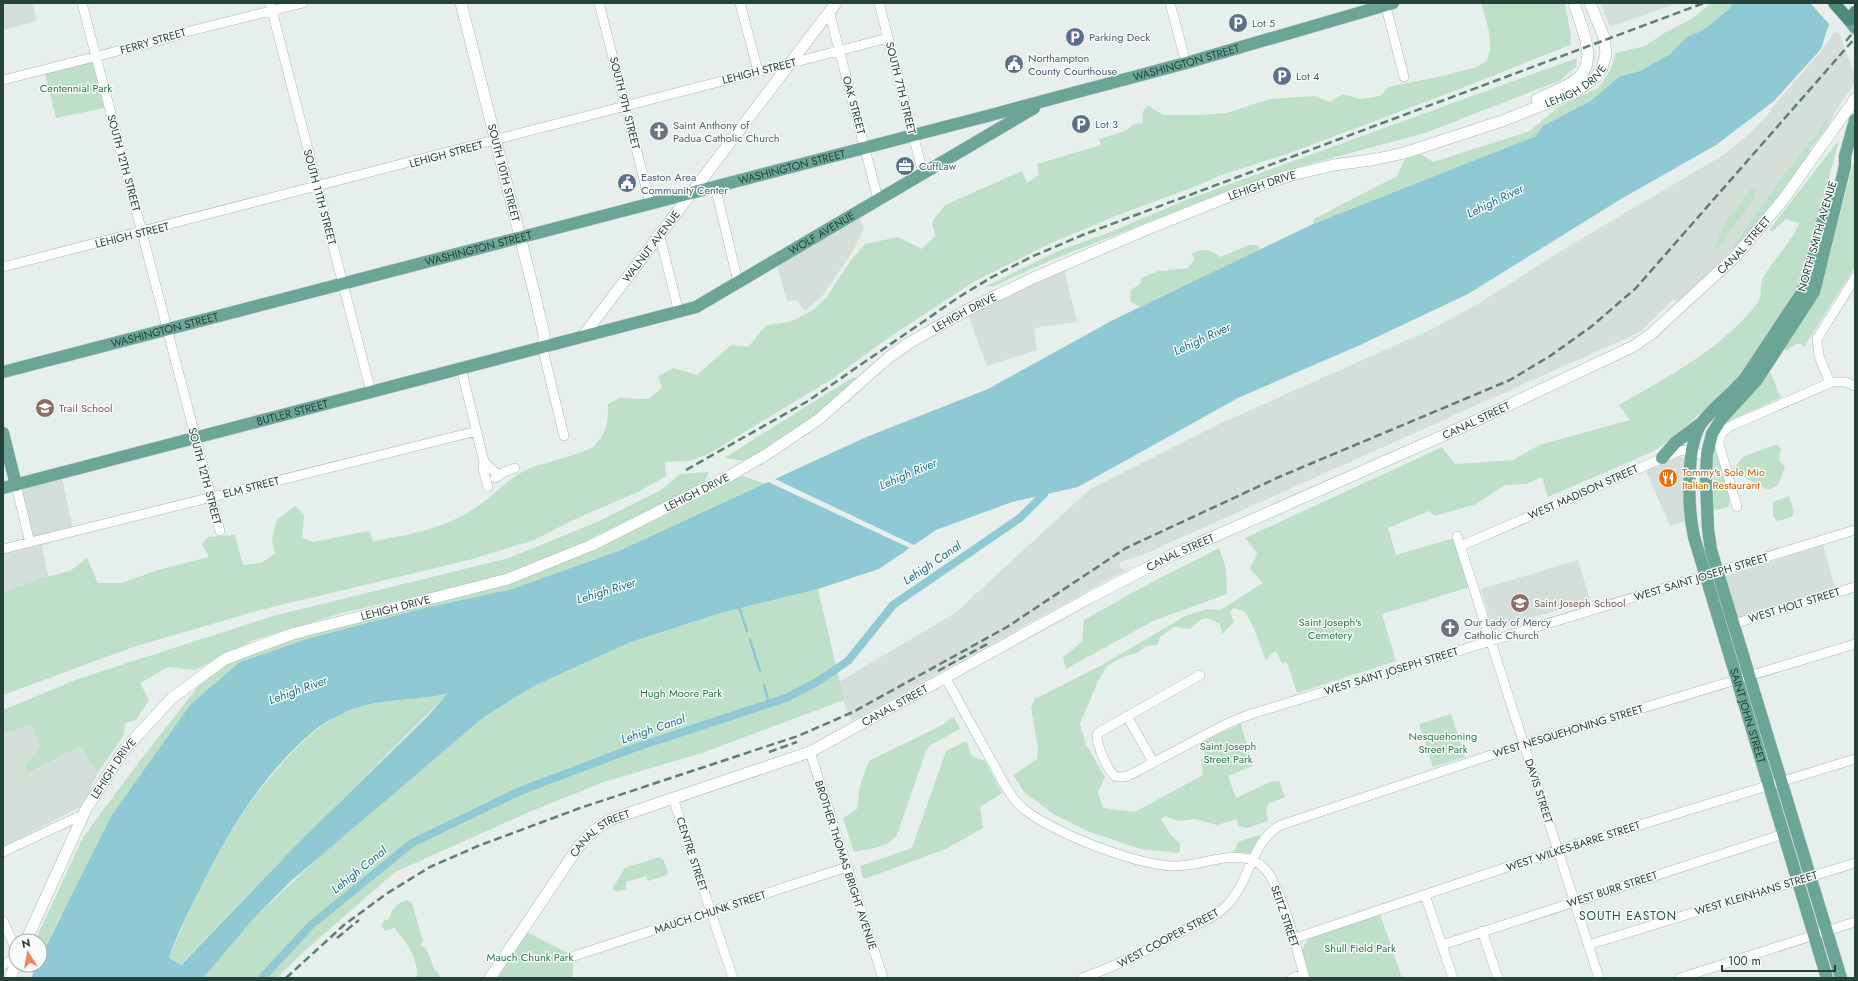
<svg xmlns="http://www.w3.org/2000/svg" width="1858" height="981" font-family="Jost,sans-serif">
	<rect width="100%" height="100%" fill="#e6efeb"/>
	<path fill="#d4dfda" d="M3,3H33L37,21L3,30Z
		M1600,3H1678L1610,27Z
		M1835,31L1840,35L1855,75V83L1834,113L1829,126L1810,150L1812,151L1740,243L1678,302L1673,299L1640,332L1147,553L1119,563L1122,570L1135,565L851,721L837,683L955,613L1090,489L1217,425L1432,329L1476,305L1569,246L1725,154L1749,134L1771,111V109L1821,51Z
		M859,216L864,229L853,251L823,295L805,311L796,300L787,301L777,265Z
		M1063,265L1077,322L1034,328L1037,350L987,366L967,312Z
		M1677,456L1686,458L1689,520L1670,526L1645,469Z
		M61,473L74,534L42,546L48,576L3,593V552L31,545L17,483Z
		M1823,545L1836,591L1737,620L1725,576Z
		M1578,560L1590,600L1493,630L1481,589Z
		M32,723L40,747L25,765L28,774L81,746L97,774L84,805L3,847V734Z"/>
	<path fill="#bfe0c8" d="M1481,3H1565L1571,36L1570,45L1457,90L1290,153L1221,175L1199,185L1118,215L1049,244L975,281L891,336L832,379L707,455L689,461L665,462L666,476L640,491L571,521L534,540L469,560L264,609L136,646L3,695L4,592L42,578L70,571L87,558L98,583H122L158,570L209,557L202,544L208,537L235,535L243,565L261,563L275,554L272,541L276,521L295,506L304,515L302,538L313,542L369,531L373,541C409,535 447,528 478,506C495,495 508,478 526,470C540,463 586,454 595,445C608,430 608,423 608,404L619,398L648,399L662,388L658,376L673,368L697,375L731,345L748,347L766,325L790,322L812,311L826,298L851,260L865,244L898,237L922,249L935,236L932,222L945,205L1022,171L1027,183L1039,175L1037,164L1101,145L1099,139L1126,131L1132,125L1143,123C1143,116 1141,108 1149,106L1163,115H1202L1227,113L1270,99L1315,96L1330,102L1343,94L1360,99L1380,96L1388,87L1438,77L1477,67L1487,61C1494,41 1487,23 1481,3Z
		M1711,3H1733L1729,9L1703,30L1687,37L1670,54L1640,71L1620,76L1592,100L1543,126L1536,136L1313,224L1314,219L1397,176L1405,159L1420,154L1433,162L1530,131L1558,107L1598,88L1610,71L1616,53L1645,46L1666,32L1693,18Z
		M96,57L109,107L56,118L44,70Z
		M1577,58L1576,67L1559,81L1425,133L1287,170L1230,190L1054,259L994,286L984,287L1058,251L1108,233L1186,200Z
		M1831,115L1824,130L1809,150L1811,152L1776,199L1740,242L1730,251L1772,191Z
		M1839,140L1801,282L1795,297L1740,377L1673,438L1652,452L1548,497L1542,477L1527,484L1505,485L1476,504L1435,516L1429,511L1388,528L1396,555L1454,538L1470,587L1382,614L1396,661L1297,693L1287,662L1282,663L1276,651L1271,654L1266,661L1253,626L1245,612L1234,608L1230,612L1234,622L1222,634L1220,624C1204,615 1203,617 1190,629L1174,627L1160,637L1158,645L1146,646L1137,653L1123,657L1107,666L1098,681L1080,724L1086,745L1105,777L1098,792L1103,808L1135,812L1203,775L1201,759L1207,758L1199,743L1241,724L1253,766L1228,776L1236,798L1270,782L1279,781L1285,797L1268,804L1266,812L1268,821L1247,828L1238,826L1237,819L1217,825L1195,819L1177,821L1166,816L1161,819L1171,835L1180,843V851L1178,853L1140,849L1090,832L1055,815L1025,793L1013,775L1037,759L1038,749L1031,708L1035,699L1102,665L1187,615L1208,609L1220,610L1263,583L1250,569L1257,553L1245,538L1442,447L1455,464L1513,460L1539,445L1630,420L1619,405C1667,377 1724,348 1758,302C1763,295 1759,283 1764,276C1775,257 1791,244 1799,223L1786,219L1772,232L1769,230Z
		M1855,158V267L1804,347L1801,344H1796L1787,350L1783,349L1800,324L1820,289Z
		M1751,189L1756,190L1755,197L1717,250L1714,248L1726,222Z
		M1249,245H1257L1260,250L1140,307L1130,301L1131,290L1141,283V278L1159,271L1188,268L1194,260L1192,253C1205,249 1209,248 1220,257Z
		M1769,369L1780,396L1782,397L1727,422L1725,419Z
		M853,377L857,378L813,418L746,461L724,458Z
		M1777,444L1781,449L1779,460L1785,467L1778,485L1768,490L1732,470L1744,456Z
		M1714,448H1716L1730,499L1728,507L1718,510L1713,508Z
		M709,472L704,483L564,552L508,573L442,591L345,612L254,640L195,670L168,667L140,683L149,700L136,720L125,723L124,735L97,774L81,746L27,774L25,765L40,747L32,724L3,734V710L78,679L273,616L509,558L597,522L661,490L680,474Z
		M743,476L766,484L621,550L512,589L420,609L310,638L59,918L40,958V941H35L83,837L139,762L200,684L215,668L288,639L516,581L598,547L666,515L719,485Z
		M1789,496L1794,511L1792,517L1777,521L1773,515V502Z
		M1219,548L1226,568L1227,594L1153,621L1066,669L1063,657L1082,642L1084,620L1139,589Z
		M818,589L844,700L702,753L604,782L529,812L395,872L300,955L277,978H201L253,919L334,843L485,716L534,686L631,642L721,613Z
		M448,694L305,836L180,965L169,958C199,886 233,815 287,758C305,739 322,722 347,712C378,698 414,701 448,694Z
		M1451,714L1465,757L1433,767L1419,724Z
		M954,717L960,729L930,745L926,751L897,835C889,847 868,849 854,852L843,818L857,809L860,785L869,761L942,725Z
		M966,741L972,756L985,761L1002,793L980,807L983,828L946,849L867,878H863L860,866L912,848L946,751Z
		M1261,834L1250,853L1234,852L1238,842Z
		M659,857L663,859L668,872L667,875L648,881L646,876L626,882V889L617,892L613,890V887L625,868Z
		M407,900L412,903L423,941L421,944L422,947L426,948L435,971H437L440,978H417C419,961 406,940 394,928L385,931L382,926L383,921L389,919C392,909 396,903 407,900Z
		M1379,911L1402,978H1305L1301,953L1304,945L1315,932Z
		M523,930L574,956L572,978H490Z"/>
	<path fill="#8ec9d4" fill-rule="evenodd" d="M1733,3H1841L1829,24L1821,49L1774,101L1716,145L1621,199L1468,294L1360,345L1238,398L1078,487L1012,502L936,530L879,569L818,589L721,613L631,642L534,686L485,716L291,881L253,919L203,978H31L37,965H40V958L112,815L191,704L240,662L310,638L420,609L512,589L621,550L864,438L988,389L1113,320L1313,224L1536,136L1543,126L1592,100L1620,76L1640,71L1670,54L1687,37L1703,30L1729,9ZM447,694L428,716L305,836L181,965L169,958C177,934 189,911 200,889C229,830 264,772 315,730C323,723 336,717 346,712C377,698 414,701 447,694Z"/>
	<path fill="#e6efeb" d="M1810,3H1843L1830,25Z
		M773,478L916,546L912,549L766,481Z"/>
	<g fill="none" stroke-linecap="round" stroke-linejoin="round">
		<path stroke="#8ec9d4" stroke-width="2.5" d="M740,609L747,631
			M750,640L760,671
			M764,685L769,704"/>
		<path stroke="#8ec9d4" stroke-width="8" d="M262,978L311,925L412,843L520,791L634,748L786,698L817,682L848,661L893,605L1020,518L1044,494"/>
		<defs>
			<path id="minor" d="M82,3L220,531
				M270,3L371,392
				M599,3L650,203
				M740,3L758,71
				M879,3L923,173
				M1170,3L1186,63
				M1385,3L1404,77
				M829,11L878,199
				M3,80L165,39L182,33L303,3
				M715,186L738,282
				M659,233L679,313
				M3,267L888,38
				M544,346V354L564,436
				M461,368L484,462
				M1830,383L1819,356L1817,339L1855,278
				M495,478L504,472L515,468
				M16,485L30,543
				M488,487L483,469L484,462L498,475
				M1737,507L1719,444C1718,434 1725,429 1733,425L1832,382H1846L1855,386
				M1457,536L1599,978
				M1461,546L1679,451L1689,450L1707,457
				M3,549L477,431
				M1733,624L1855,587
				M1200,675L1098,733C1094,741 1108,771 1115,776C1119,778 1123,777 1128,776L1226,724L1251,714L1855,530
				M945,677L1006,787C1011,795 1017,804 1025,810C1057,834 1131,863 1171,866C1200,868 1241,844 1264,868C1282,886 1297,952 1305,978
				M1127,716L1153,762
				M810,752L883,978
				M673,798L733,978
				M3,852L84,814
				M1425,895L1453,978
				M3,921L16,949
				M1482,931L1498,978
				M1293,939L1558,850L1855,759
				M1442,945L1784,834
				M1588,945L1855,863
				M574,956L847,867
				M3,965L16,957
				M1082,978C1117,966 1149,949 1181,932C1197,924 1216,917 1228,904C1250,881 1252,840 1281,825L1524,744L1855,644
				M1292,978L1304,974
				M1680,978L1855,922"/>
			<g id="tertiary">
				<path id="s1" d="M461,3L534,292L544,334V346"/>
				<path d="M1537,99C1551,93 1567,87 1578,78C1599,61 1580,24 1574,3"/>
				<path id="s2" d="M582,337L836,3"/>
				<path id="s3" d="M26,941L86,809L124,750L172,698L225,659L292,634L508,579L592,545L731,475L767,454L819,419L888,358L909,343L967,310L1031,279L1145,230L1235,194L1288,176L1334,165L1377,159L1404,153L1502,121L1575,92L1596,77L1602,68L1606,54L1604,37L1590,3"/>
				<path d="M10,978L16,964"/>
				<path id="s4" d="M490,978L579,846L591,833L609,820L810,752L1089,598L1170,556L1458,429L1634,346L1651,334L1736,256L1782,201L1855,99"/>
			</g>
			<g id="primary">
				<path d="M1849,20L1855,28"/>
				<path id="s5" d="M1826,209L1809,272L1801,294L1746,377C1733,393 1716,405 1703,421C1685,443 1688,510 1694,537L1827,978"/>
				<path id="s6" d="M3,372L991,115L1186,63L1393,3"/>
				<path d="M3,433L16,485"/>
				<path d="M1662,458L1675,443L1700,424"/>
				<path id="s7" d="M3,488L696,307L1034,108"/>
				<path d="M1841,978L1711,550L1708,529L1706,478L1707,454L1712,434L1721,419L1756,381L1814,292L1845,166V156L1855,120"/>
			</g>
			<path id="trunk" d="M1834,3L1849,20L1855,12"/>
		</defs>
		<use href="#minor" stroke="#a8b8b2" stroke-width="10"/>
		<use href="#tertiary" stroke="#a8b8b2" stroke-width="12"/>
		<use href="#primary" stroke="#c2cac8" stroke-width="13"/>
		<use href="#trunk" stroke="#c2cac8" stroke-width="13"/>
		<use href="#minor" stroke="#fff" stroke-width="9"/>
		<use href="#tertiary" stroke="#fff" stroke-width="11"/>
		<use href="#primary" stroke="#6aa596" stroke-width="12"/>
		<use href="#trunk" stroke="#4c8a7c" stroke-width="12"/>
		<path stroke="#5f7d75" stroke-width="2.5" stroke-dasharray="8 4" stroke-linecap="butt" d="M1846,41L1855,30
			M686,470L808,401L959,297L992,277L1031,257L1085,234L1704,3
			M938,671L989,643
			M769,752L797,742
			M337,938L359,920
			M286,978L344,925L386,894L430,867L478,846L580,808L798,736L853,712L1007,627L1126,548L1279,477L1510,380L1550,356L1592,326L1636,288L1855,38"/>
	</g>
	<defs>
		<symbol id="parking-disc" viewBox="-11 -11 22 22"><circle r="9.5" fill="#5c6f8a" stroke="#f7fbf9"/><path d="M-3.5-5.5H1a3.5 3.5 0 0 1 0 7H-1V5.5H-3.5ZM-1-3.4V-.6H.8a1.4 1.4 0 0 0 0-2.8Z" fill="#fff"/></symbol>
		<symbol id="civic-disc" viewBox="-11 -11 22 22"><circle r="9.5" fill="#5c6f8a" stroke="#f7fbf9"/><path d="M-.6-6.5H3V-4.5H.6V-3L4-1V1h2V6H-6V1h2V-1L-.6-3ZM-1.2 2.5V6h2.4V2.5Z" fill="#fff"/></symbol>
		<symbol id="church-disc" viewBox="-11 -11 22 22"><circle r="9.5" fill="#6b7280" stroke="#f7fbf9"/><path d="M-1.2-6h2.4v3.5h3.3v2.4h-3.3V6h-2.4V-.1h-3.3v-2.4h3.3Z" fill="#fff"/></symbol>
		<symbol id="office-disc" viewBox="-11 -11 22 22"><circle r="9.5" fill="#5c6f8a" stroke="#f7fbf9"/><path d="M-6-3h4V-5.5h4V-3h4V5H-6ZM-1-4.5V-3h2v-1.5ZM-6 0V1H6V0Z" fill="#fff"/></symbol>
		<symbol id="school-disc" viewBox="-11 -11 22 22"><circle r="9.5" fill="#8d6e63" stroke="#f7fbf9"/><path d="M0-5L7-2L0 1L-7-2ZM-4 1L0 2.5L4 1V4Q0 6-4 4Z" fill="#fff"/></symbol>
		<symbol id="restaurant-disc" viewBox="-11 -11 22 22"><circle r="9.5" fill="#e8710a" stroke="#f7fbf9"/><path d="M-5-6h1v4h1v-4h1v4h1v-4h1v5L-1.5 .5V6h-2V.5L-5-1ZM5-6V6H3V1.5H1.5Q1.5-4 5-6Z" fill="#fff"/></symbol>
	</defs>
	<g fill-rule="evenodd">
		<use href="#parking-disc" x="1227" y="12" width="22" height="22"/>
		<use href="#parking-disc" x="1064" y="26" width="22" height="22"/>
		<use href="#civic-disc" x="1003" y="53" width="22" height="22"/>
		<use href="#parking-disc" x="1271" y="65" width="22" height="22"/>
		<use href="#parking-disc" x="1070" y="113" width="22" height="22"/>
		<use href="#church-disc" x="648" y="120" width="22" height="22"/>
		<use href="#office-disc" x="894" y="155" width="22" height="22"/>
		<use href="#civic-disc" x="616" y="172" width="22" height="22"/>
		<use href="#school-disc" x="34" y="397" width="22" height="22"/>
		<use href="#restaurant-disc" x="1657" y="467" width="22" height="22"/>
		<use href="#school-disc" x="1509" y="592" width="22" height="22"/>
		<use href="#church-disc" x="1439" y="617" width="22" height="22"/>
	</g>
	<g text-anchor="middle" dominant-baseline="central" stroke-width="3" stroke-linejoin="round" paint-order="stroke">
		<g font-size="11" fill="#4e5e75" stroke="#f7fbf9" text-anchor="start">
			<text x="1252" y="23">Lot 5</text>
			<text x="1089" y="37">Parking Deck</text>
			<text x="1028" y="58">Northampton<tspan x="1028" dy="13">County Courthouse</tspan></text>
			<text x="1296" y="76">Lot 4</text>
			<text x="1095" y="124">Lot 3</text>
			<text x="919" y="166">CuffLaw</text>
			<text x="641" y="177">Easton Area<tspan x="641" dy="13">Community Center</tspan></text>
		</g>
		<g font-size="11" fill="#24423a" stroke="#f7fbf9">
			<text transform="translate(153 41) rotate(-16)">FERRY STREET</text>
			<text stroke="none"><textPath href="#s6" startOffset="1223">WASHINGTON STREET</textPath></text>
			<text transform="translate(759 71) rotate(-14)">LEHIGH STREET</text>
			<text stroke="none"><textPath href="#s3" startOffset="1833">LEHIGH DRIVE</textPath></text>
			<text transform="translate(901 88) rotate(76)">SOUTH 7TH STREET</text>
			<text transform="translate(625 103) rotate(76)">SOUTH 9TH STREET</text>
			<text transform="translate(854 105) rotate(75)">OAK STREET</text>
			<text transform="translate(446 154) rotate(-15)">LEHIGH STREET</text>
			<text transform="translate(124 163) rotate(75)">SOUTH 12TH STREET</text>
			<text stroke="none"><textPath href="#s6" startOffset="815">WASHINGTON STREET</textPath></text>
			<text stroke="none"><textPath href="#s1" startOffset="175">SOUTH 10TH STREET</textPath></text>
			<text stroke="none"><textPath href="#s3" startOffset="1502">LEHIGH DRIVE</textPath></text>
			<text transform="translate(320 197) rotate(75)">SOUTH 11TH STREET</text>
			<text stroke="none"><textPath href="#s7" startOffset="862">WOLF AVENUE</textPath></text>
			<text transform="translate(132 235) rotate(-14)">LEHIGH STREET</text>
			<text transform="translate(1817 236) rotate(-74)">NORTH SMITH AVENUE</text>
			<text stroke="none"><textPath href="#s4" startOffset="1480">CANAL STREET</textPath></text>
			<text stroke="none"><textPath href="#s2" startOffset="114">WALNUT AVENUE</textPath></text>
			<text stroke="none"><textPath href="#s6" startOffset="491">WASHINGTON STREET</textPath></text>
			<text stroke="none"><textPath href="#s3" startOffset="1178">LEHIGH DRIVE</textPath></text>
			<text stroke="none"><textPath href="#s6" startOffset="167">WASHINGTON STREET</textPath></text>
			<text stroke="none"><textPath href="#s7" startOffset="299">BUTLER STREET</textPath></text>
			<text stroke="none"><textPath href="#s4" startOffset="1156">CANAL STREET</textPath></text>
			<text transform="translate(205 476) rotate(75)">SOUTH 12TH STREET</text>
			<text transform="translate(251 487) rotate(-14)">ELM STREET</text>
			<text stroke="none"><textPath href="#s3" startOffset="854">LEHIGH DRIVE</textPath></text>
			<text transform="translate(1583 492) rotate(-24)">WEST MADISON STREET</text>
			<text stroke="none"><textPath href="#s4" startOffset="832">CANAL STREET</textPath></text>
			<text transform="translate(1701 577) rotate(-17)">WEST SAINT JOSEPH STREET</text>
			<text transform="translate(1794 605) rotate(-17)">WEST HOLT STREET</text>
			<text stroke="none"><textPath href="#s3" startOffset="530">LEHIGH DRIVE</textPath></text>
			<text transform="translate(1391 671) rotate(-17)">WEST SAINT JOSEPH STREET</text>
			<text stroke="none"><textPath href="#s4" startOffset="508">CANAL STREET</textPath></text>
			<text stroke="none"><textPath href="#s5" startOffset="555">SAINT JOHN STREET</textPath></text>
			<text transform="translate(1568 731) rotate(-17)">WEST NESQUEHONING STREET</text>
			<text stroke="none"><textPath href="#s3" startOffset="194">LEHIGH DRIVE</textPath></text>
			<text transform="translate(1539 791) rotate(72)">DAVIS STREET</text>
			<text stroke="none"><textPath href="#s4" startOffset="184">CANAL STREET</textPath></text>
			<text transform="translate(1573 846) rotate(-18)">WEST WILKES-BARRE STREET</text>
			<text transform="translate(692 854) rotate(72)">CENTRE STREET</text>
			<text transform="translate(846 865) rotate(72)">BROTHER THOMAS BRIGHT AVENUE</text>
			<text transform="translate(1612 889) rotate(-18)">WEST BURR STREET</text>
			<text transform="translate(1756 893) rotate(-17)">WEST KLEINHANS STREET</text>
			<text transform="translate(710 912) rotate(-18)">MAUCH CHUNK STREET</text>
			<text transform="translate(1285 916) rotate(71)">SEITZ STREET</text>
			<text transform="translate(1168 938) rotate(-28)">WEST COOPER STREET</text>
		</g>
		<g font-size="11" fill="#2d7a4b" stroke="#f7fbf9">
			<text x="76" y="88">Centennial Park</text>
			<text x="1330" y="622">Saint Joseph's<tspan x="1330" dy="13">Cemetery</tspan></text>
			<text x="681" y="693">Hugh Moore Park</text>
			<text x="1443" y="736">Nesquehoning<tspan x="1443" dy="13">Street Park</tspan></text>
			<text x="1228" y="746">Saint Joseph<tspan x="1228" dy="13">Street Park</tspan></text>
			<text x="1360" y="948">Shull Field Park</text>
			<text x="530" y="957">Mauch Chunk Park</text>
		</g>
		<g font-size="11" fill="#5b616d" stroke="#f7fbf9" text-anchor="start">
			<text x="673" y="125">Saint Anthony of<tspan x="673" dy="13">Padua Catholic Church</tspan></text>
			<text x="1464" y="622">Our Lady of Mercy<tspan x="1464" dy="13">Catholic Church</tspan></text>
		</g>
		<g font-size="11" fill="#785e54" stroke="#f7fbf9" text-anchor="start">
			<text x="59" y="408">Trail School</text>
			<text x="1534" y="603">Saint Joseph School</text>
		</g>
		<g font-size="11" fill="#c56008" stroke="#f7fbf9" text-anchor="start">
			<text x="1682" y="472">Tommy's Sole Mio<tspan x="1682" dy="13">Italian Restaurant</tspan></text>
		</g>
		<g font-size="12" font-style="italic" fill="#1c6f80" stroke="#f7fbf9">
			<text transform="translate(1495 201) rotate(-26)">Lehigh River</text>
			<text transform="translate(1202 339) rotate(-25)">Lehigh River</text>
			<text transform="translate(908 474) rotate(-23)">Lehigh River</text>
			<text transform="translate(932 563) rotate(-34)">Lehigh Canal</text>
			<text transform="translate(606 591) rotate(-17)">Lehigh River</text>
			<text transform="translate(298 690) rotate(-20)">Lehigh River</text>
			<text transform="translate(653 729) rotate(-19)">Lehigh Canal</text>
			<text transform="translate(359 870) rotate(-39)">Lehigh Canal</text>
		</g>
		<g font-size="12" letter-spacing="1" fill="#1f5548" stroke="#f7fbf9">
			<text x="1628" y="916">SOUTH EASTON</text>
		</g>
	</g>
	<rect width="1858" height="981" fill="none" stroke="#24423a" stroke-width="8"/>
	<g transform="translate(28 953) rotate(349)"><circle r="19" fill="#f7fbf9" stroke="#a3b1ad"/>
	<path d="M0-3L7 15L0 10L-7 15Z" fill="#f4845f"/>
	<text y="-6" font-size="11" font-weight="bold" text-anchor="middle" fill="#24423a">N</text>
	</g>
	<path d="M1722 965v6h113v-6" fill="none" stroke="#24423a" stroke-width="2"/>
	<text x="1728" y="965" font-size="12" fill="#24423a" stroke="#f7fbf9" stroke-width="3" paint-order="stroke">100 m</text>
</svg>
